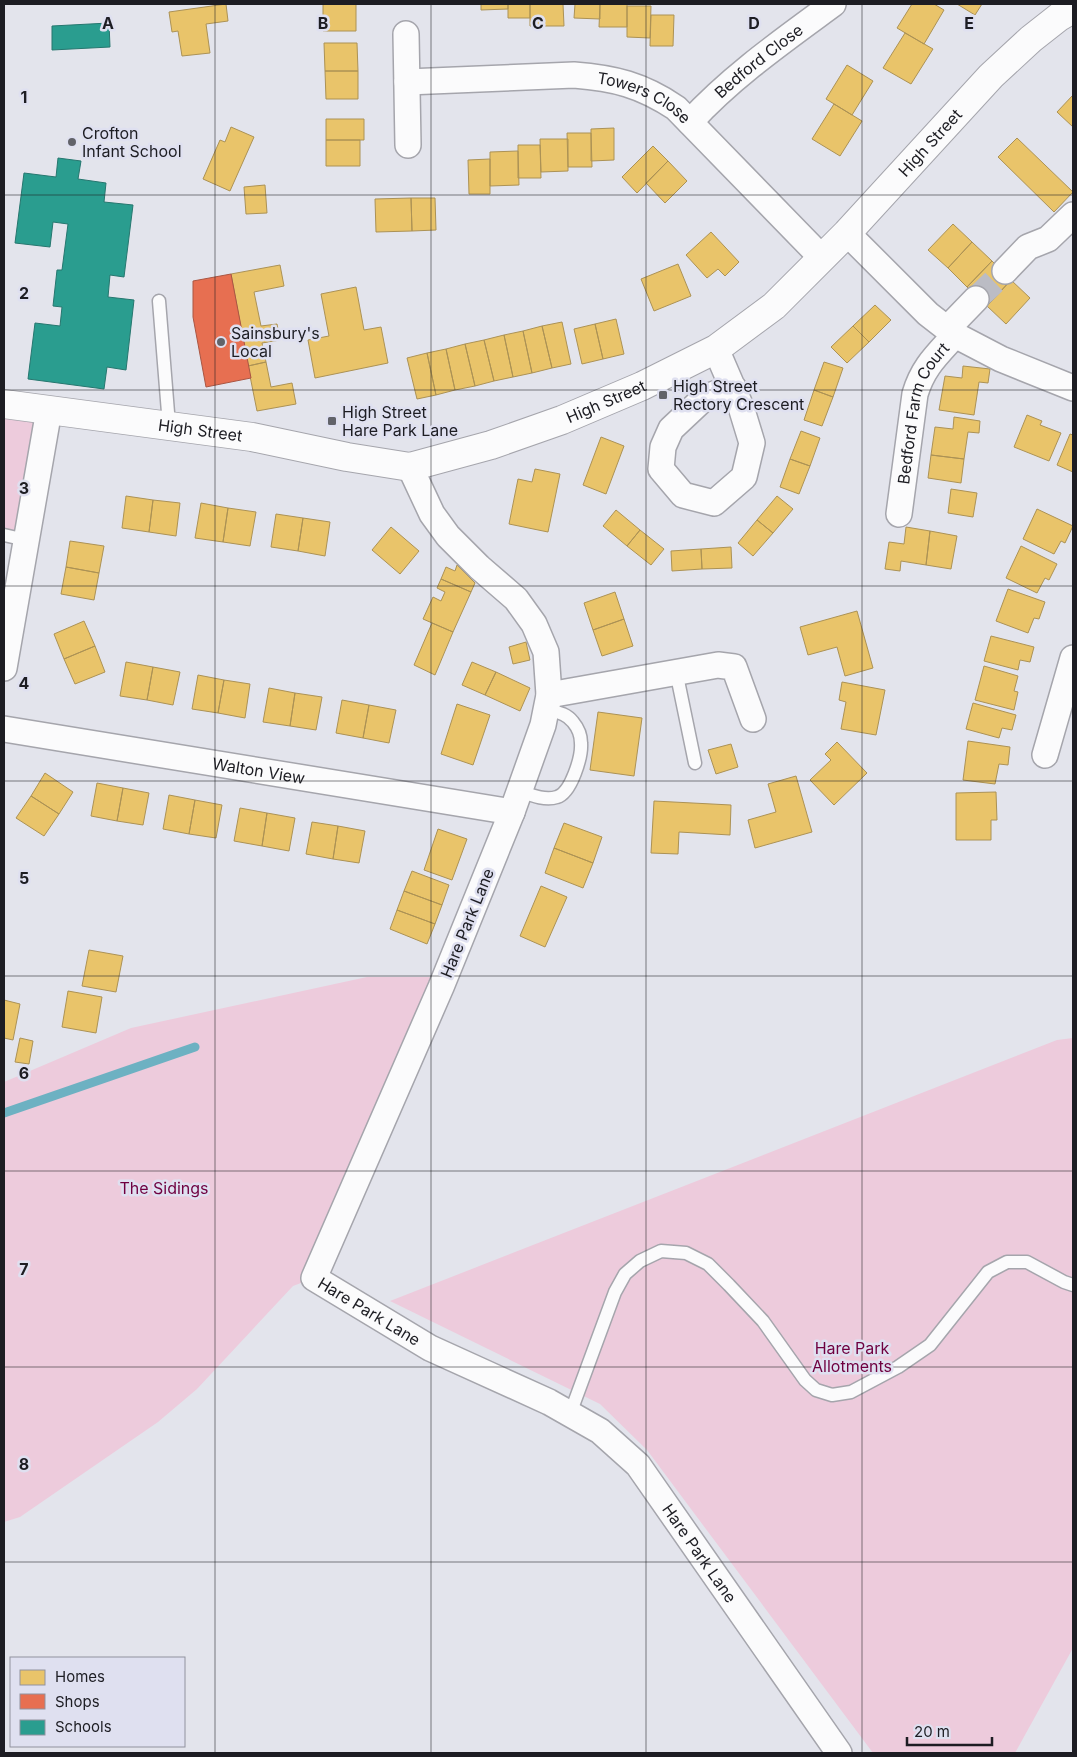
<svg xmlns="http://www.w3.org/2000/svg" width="1077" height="1757" font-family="Inter,sans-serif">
	<rect width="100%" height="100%" fill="#e3e4ec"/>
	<path fill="#edcbdc" d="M4,404L49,410L26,540L4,535Z
		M367,977H446L314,1278L293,1286L197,1389L158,1422L20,1517L4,1522V1082L131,1028Z
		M1073,1038V1648L1015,1753H873L647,1450L600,1404L390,1301L1057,1040Z"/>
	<path fill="#e9c46a" stroke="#ac9255" d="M226,4L228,21L206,24L210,53L182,56L178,31L172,32L169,12Z
		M323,4H356V31H323Z
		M481,4H508V9L481,10Z
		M508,4H530V18H508Z
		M530,4H563L564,26H530Z
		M575,4H600V19L574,18Z
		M600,4H627V27H599Z
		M912,4H934L944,10L924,44L897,28Z
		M957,4H982L975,15Z
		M627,6H651L650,38L627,37Z
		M651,15H674L673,46H650Z
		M905,33L933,49L911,84L883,68Z
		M324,43H357L358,71H325Z
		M847,65L873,81L852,115L826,99Z
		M325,71H358V99H326Z
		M1073,95V127L1057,112Z
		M834,104L862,121L840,156L812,139Z
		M326,119H364V140H326Z
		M231,127L254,137L230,191L203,179L220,140L225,142Z
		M614,128V160L591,161V129Z
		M567,133H591L592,167H568Z
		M1017,138L1073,192L1054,212L998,157Z
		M540,139H568V171L541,172Z
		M326,140H360V166H326Z
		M518,145H540L541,178H518Z
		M653,146L668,161L637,193L622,177Z
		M518,151L519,185L490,186V152Z
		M490,159V194H469L468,160Z
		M668,161L687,181L665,203L646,183Z
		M265,185L267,213L246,214L244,187Z
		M411,198H435L436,230L412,231Z
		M411,198L412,231L376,232L375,199Z
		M953,224L972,242L948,268L928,250Z
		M711,232L739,262L725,276L718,269L707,278L686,255Z
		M972,242L992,261L967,287L948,268Z
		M992,261L1011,280L987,306L967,287Z
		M678,264L691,296L654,311L641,279Z
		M280,265L284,286L254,292L261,326L277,324L280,340L262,343L266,362L248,366L231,274Z
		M1011,280L1030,298L1006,324L987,306Z
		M356,287L364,330L381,327L388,363L315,378L308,340L329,336L321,294Z
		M875,305L891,320L869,342L853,326Z
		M616,319L624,354L603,359L595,324Z
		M562,322L571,364L552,368L542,326Z
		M595,324L603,359L582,364L574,329Z
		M542,326L552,368L532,373L523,331Z
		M853,326L869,342L847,363L831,347Z
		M523,331L532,373L513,377L504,335Z
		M504,335L513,377L494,381L484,340Z
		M484,340L494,381L475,386L465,344Z
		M465,344L475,386L455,390L446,349Z
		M446,349L455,390L436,395L427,353Z
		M427,353L436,395L417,399L407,358Z
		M266,362L271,387L292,383L296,404L257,411L248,366Z
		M824,362L843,368L833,397L814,390Z
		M963,366L990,369L988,383L979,382L974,415L939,410L945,376L962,378Z
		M814,390L833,397L822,426L804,420Z
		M1027,415L1042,421L1040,425L1061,433L1049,461L1014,447Z
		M954,417L980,421L979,433L968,432L964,459L931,455L935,427L953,429Z
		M801,431L820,438L810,466L790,459Z
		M1070,434L1073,435V472L1057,465Z
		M601,437L624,446L606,494L583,485Z
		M931,455L964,459L961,483L928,478Z
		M790,459L810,466L799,494L780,487Z
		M535,469L560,474L548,532L509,524L518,479L532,482Z
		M951,489L977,493L973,517L948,513Z
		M126,496L153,500L149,532L122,528Z
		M777,496L793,509L773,533L757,520Z
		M153,500L180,503L176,536L149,532Z
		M201,503L228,508L223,542L195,538Z
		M228,508L256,512L250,546L223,542Z
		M1037,509L1073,526L1065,543L1061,541L1054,554L1023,539Z
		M616,510L640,530L627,546L603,526Z
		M276,514L303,518L298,551L271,547Z
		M303,518L330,522L325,556L298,551Z
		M757,520L773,533L753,556L738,543Z
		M391,527L419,551L400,574L372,550Z
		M906,527L930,531L926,565L901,561L900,571L885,569L889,542L904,544Z
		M640,530L664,549L651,565L627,546Z
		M930,531L957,536L951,569L926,565Z
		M70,541L104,546L99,573L66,567Z
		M1021,546L1057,564L1049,580L1045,578L1037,593L1006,578Z
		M731,547L732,568L702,569L701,549Z
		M701,549L702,569L672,571L671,551Z
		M457,565L475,583L471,592L441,579L446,567L455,571Z
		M66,567L99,573L94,600L61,594Z
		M441,579L471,592L453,632L423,619L433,597L441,601L445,592L437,588Z
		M1008,589L1045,602L1039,619L1034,618L1028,633L996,621Z
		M615,592L624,619L593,630L584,603Z
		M857,611L873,668L845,676L837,647L808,655L800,627Z
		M624,619L633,646L602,656L593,630Z
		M84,621L95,646L64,659L54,634Z
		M432,623L453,632L435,675L414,665Z
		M991,636L1034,647L1030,662L1020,660L1018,670L984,661Z
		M526,642L530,660L513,664L509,647Z
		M95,646L105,672L75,684L64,659Z
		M126,662L153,667L147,700L120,696Z
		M472,662L496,672L485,695L462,685Z
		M984,666L1018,676L1014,691L1018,692L1014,710L975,700Z
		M153,667L180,672L173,705L147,700Z
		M496,672L530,688L520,711L485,695Z
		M198,675L224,680L218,713L192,709Z
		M224,680L250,684L245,718L218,713Z
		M842,682L885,690L876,735L841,729L846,702L839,700Z
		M269,688L295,693L290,726L263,722Z
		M295,693L322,697L316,730L290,726Z
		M342,700L369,705L363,738L336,733Z
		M973,703L1016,715L1012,730L1002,728L999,738L966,729Z
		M457,704L490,715L473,765L441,754Z
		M369,705L396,710L389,743L363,738Z
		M598,712L642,718L634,776L590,770Z
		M968,741L1010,747L1008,765L999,764L995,784L963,780Z
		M837,742L867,773L834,805L810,780L831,760L825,754Z
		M731,744L738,767L716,774L708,750Z
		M45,773L73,792L59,814L31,796Z
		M796,776L812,832L755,848L748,820L776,812L768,784Z
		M97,783L123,788L117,821L91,816Z
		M123,788L149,793L143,825L117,821Z
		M996,792L997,820H991V840H956V793Z
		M169,795L195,800L189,834L163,829Z
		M31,796L59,814L44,836L16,818Z
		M195,800L222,805L216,838L189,834Z
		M654,801L731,805L730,835L679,832L678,854L651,853Z
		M240,808L267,813L262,846L234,841Z
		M267,813L295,818L289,851L262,846Z
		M312,822L338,826L333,859L306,854Z
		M564,823L602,837L593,863L554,848Z
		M338,826L365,831L359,863L333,859Z
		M438,829L467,839L452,880L424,870Z
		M554,848L593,863L583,888L545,873Z
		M412,871L449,885L442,905L404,891Z
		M541,886L567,897L545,947L520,936Z
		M404,891L442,905L435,924L397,910Z
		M397,910L435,924L427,944L390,929Z
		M89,950L123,956L116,992L82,986Z
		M68,991L102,997L96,1033L62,1027Z
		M4,1000L20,1004L13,1040L4,1038Z
		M20,1038L33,1041L29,1064L15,1062Z"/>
	<path fill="#e76f51" stroke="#aa5643" d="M231,274L251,378L206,387L193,317V281Z"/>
	<path fill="#2a9d8f" stroke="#26776f" d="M109,23L110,47L52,50V26Z
		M58,158L81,161L78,179L106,183L104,202L133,205L124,277L110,275L108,297L134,300L126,370L107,367L104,389L28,379L35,323L60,326L62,307L53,306L57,270H62L68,224L53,222L50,247L15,243L24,173L56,177Z"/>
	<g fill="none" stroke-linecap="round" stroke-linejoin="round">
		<path stroke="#6db1c2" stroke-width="9" d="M4,1113L195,1047"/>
		<path stroke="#bbbcc4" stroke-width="25" stroke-dasharray="25 12" stroke-linecap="butt" d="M976,299L1005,271"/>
		<defs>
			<path id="lane" d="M159,301L169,425
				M4,535L26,540
				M676,671L695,763
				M520,791C531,795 545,801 557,797C571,793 582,757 581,743C581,736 578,728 573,722C566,713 556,712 546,709
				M570,1414L615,1292L625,1274L640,1261L661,1251L686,1253L708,1264L729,1285L763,1321L805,1380L816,1390L832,1395L851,1392L898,1367L930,1345L988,1272L1007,1262H1027L1064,1282L1073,1285"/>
			<g id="street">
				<path d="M406,34L408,145"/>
				<path id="s1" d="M407,82L574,75C614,78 642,85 676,108L822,258"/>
				<path id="s2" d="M690,122C731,77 784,40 833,4"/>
				<path d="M847,233L928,314L955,335L1001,359L1073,388"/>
				<path d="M1005,271L1028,247L1048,239L1073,215"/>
				<path d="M947,329L976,299"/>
				<path d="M716,349L741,407L752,443L744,477L714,503L683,495L661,469L663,447L671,429L704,398L733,387"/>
				<path id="s3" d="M410,467L432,514L448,536L479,567L516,599L534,624L546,652L549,695L543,725L512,812L441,987L314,1278L430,1348L549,1402L600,1431L638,1465L839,1753"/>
				<path id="s4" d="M899,514L915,394C923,367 937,355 955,335"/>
				<path d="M4,668L49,410"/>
				<path d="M549,695L718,665L734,667L753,719"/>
				<path id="s5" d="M4,729L512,812"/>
				<path d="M1045,755L1073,658"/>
			</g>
			<g id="secondary">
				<path id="s6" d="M4,404L252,437L347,457L410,467L491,445L562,420L642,386L716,349L774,306L847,233L991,76L1031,39L1059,17L1073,9"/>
			</g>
		</defs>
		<use href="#lane" stroke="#a5a5ac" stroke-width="15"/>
		<use href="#street" stroke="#a5a5ac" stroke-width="28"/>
		<use href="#secondary" stroke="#a5a5ac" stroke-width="30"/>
		<use href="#lane" stroke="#fbfbfc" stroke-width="12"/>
		<use href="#street" stroke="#fbfbfc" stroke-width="25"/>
		<use href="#secondary" stroke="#fbfbfc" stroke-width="28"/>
	</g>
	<path fill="none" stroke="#1d1d23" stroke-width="1" stroke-opacity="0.55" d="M215,4V1753M431,4V1753M646,4V1753M862,4V1753M4,195H1073M4,390H1073M4,586H1073M4,781H1073M4,976H1073M4,1171H1073M4,1367H1073M4,1562H1073"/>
	<g fill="#626369" stroke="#dfe0f0" stroke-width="2">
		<circle cx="72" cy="142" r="5"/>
		<circle cx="221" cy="342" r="5"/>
		<rect x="658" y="390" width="10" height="10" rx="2.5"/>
		<rect x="327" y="416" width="10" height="10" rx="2.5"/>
	</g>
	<g text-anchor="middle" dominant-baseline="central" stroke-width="5" stroke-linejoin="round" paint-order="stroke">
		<g font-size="16" fill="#1d1d23" stroke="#dfe0f0">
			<text stroke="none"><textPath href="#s2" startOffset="92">Bedford Close</textPath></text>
			<text stroke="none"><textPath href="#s1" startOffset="242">Towers Close</textPath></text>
			<text stroke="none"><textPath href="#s6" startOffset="1038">High Street</textPath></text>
			<text stroke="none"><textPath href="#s6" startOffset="618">High Street</textPath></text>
			<text stroke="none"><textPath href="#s4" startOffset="105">Bedford Farm Court</textPath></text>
			<text stroke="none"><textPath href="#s6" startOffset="198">High Street</textPath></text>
			<text stroke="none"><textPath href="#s5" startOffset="258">Walton View</textPath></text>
			<text transform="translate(467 923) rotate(-68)">Hare Park Lane</text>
			<text stroke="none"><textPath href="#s3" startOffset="970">Hare Park Lane</textPath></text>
			<text stroke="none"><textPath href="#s3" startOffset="1389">Hare Park Lane</textPath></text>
		</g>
		<g font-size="16" fill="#1d1d23" stroke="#dfe0f0" text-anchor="start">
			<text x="82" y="133">Crofton<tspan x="82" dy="18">Infant School</tspan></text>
			<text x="231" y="333">Sainsbury's<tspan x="231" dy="18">Local</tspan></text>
			<text x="673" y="386">High Street<tspan x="673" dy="18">Rectory Crescent</tspan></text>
			<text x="342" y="412">High Street<tspan x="342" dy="18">Hare Park Lane</tspan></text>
		</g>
		<g font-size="16" fill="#6f0040" stroke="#dfe0f0">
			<text x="164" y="1188">The Sidings</text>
			<text x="852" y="1348">Hare Park<tspan x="852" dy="18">Allotments</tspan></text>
		</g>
	</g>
	<g font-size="16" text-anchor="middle" font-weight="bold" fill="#1d1d23" stroke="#dfe0f0" stroke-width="5" stroke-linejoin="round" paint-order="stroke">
		<text x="108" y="29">A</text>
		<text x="323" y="29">B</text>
		<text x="538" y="29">C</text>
		<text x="754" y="29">D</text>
		<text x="969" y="29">E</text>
		<text x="24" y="103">1</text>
		<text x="24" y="299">2</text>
		<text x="24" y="494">3</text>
		<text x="24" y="689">4</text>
		<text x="24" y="884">5</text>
		<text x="24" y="1079">6</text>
		<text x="24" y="1275">7</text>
		<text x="24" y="1470">8</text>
	</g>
	<rect width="1077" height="1757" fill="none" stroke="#1d1d23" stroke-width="10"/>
	<rect x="10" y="1657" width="175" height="90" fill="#dfe0f0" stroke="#91929e"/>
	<rect x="20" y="1670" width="25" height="15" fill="#e9c46a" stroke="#91929e"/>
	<text x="55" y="1682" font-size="15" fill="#1d1d23">Homes</text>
	<rect x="20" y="1694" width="25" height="15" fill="#e76f51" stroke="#91929e"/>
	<text x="55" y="1707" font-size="15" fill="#1d1d23">Shops</text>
	<rect x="20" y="1720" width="25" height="15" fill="#2a9d8f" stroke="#91929e"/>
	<text x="55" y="1732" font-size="15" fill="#1d1d23">Schools</text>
	<path d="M907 1737v8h85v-8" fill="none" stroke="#1d1d23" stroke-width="2.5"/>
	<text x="914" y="1737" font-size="15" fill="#1d1d23" stroke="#dfe0f0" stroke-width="4" paint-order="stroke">20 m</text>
</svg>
